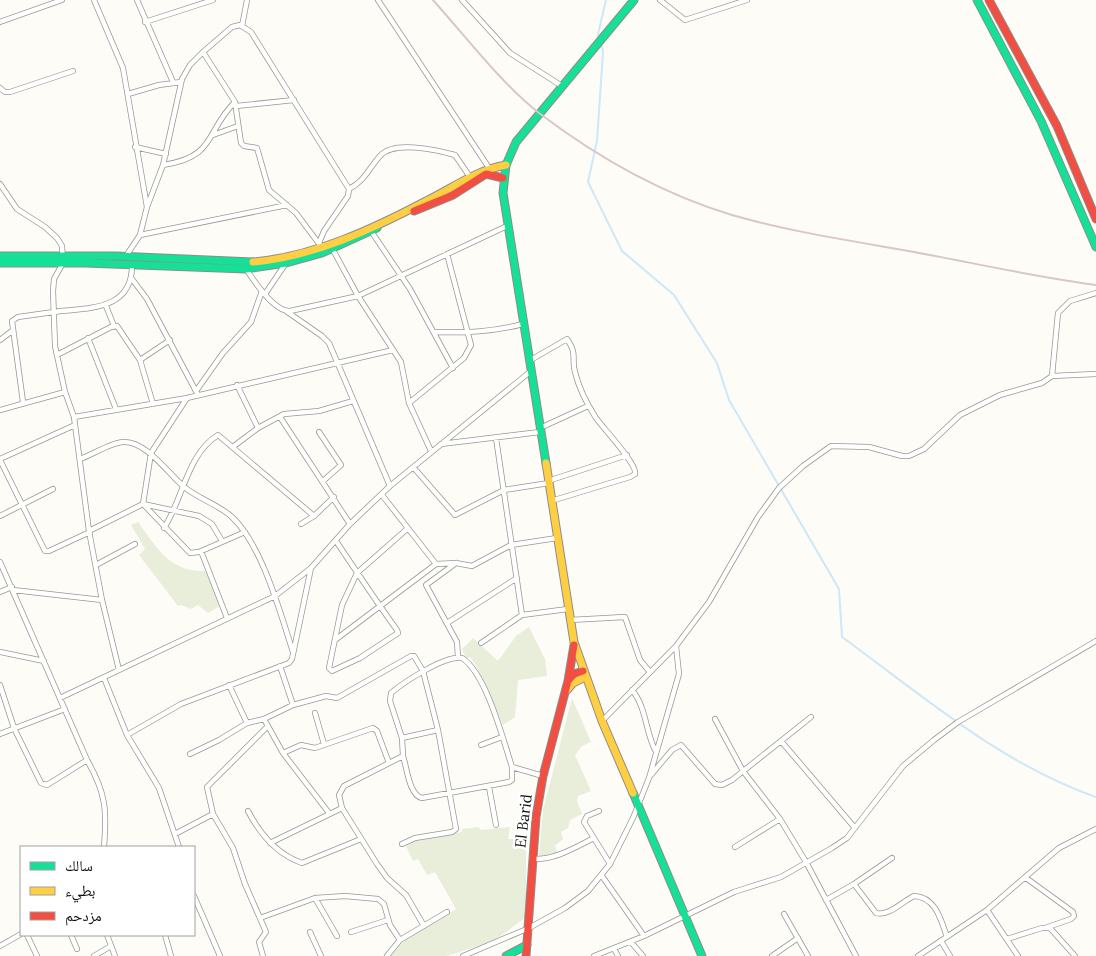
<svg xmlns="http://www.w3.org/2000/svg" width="1096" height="956" font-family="Lora,'Noto Naskh Arabic',serif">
	<rect width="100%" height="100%" fill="#fdfcf7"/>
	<path fill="#e9eedb" d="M138,522C156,547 170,573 206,571L220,606L208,613L198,605L191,609L181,605L178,606L139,555L145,549L131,525Z
		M529,627L545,659L547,676L518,680L515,717L503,725L477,667L470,657L466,659L462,649L473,638L498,661L516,636Z
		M572,698L591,742L582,746L575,755L591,791L578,796L577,801L582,814L570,820L568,828L561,832L563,839L555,846L558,854L539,856L543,810Z
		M478,827L481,830L510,827L508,839L526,840V917L494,941L447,956H391L407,938L456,909L435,872L427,875L418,859L413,861L406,846L419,838L462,832V829Z"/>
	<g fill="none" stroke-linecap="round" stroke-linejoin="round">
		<path stroke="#cde8f7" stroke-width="2" d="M599,39L598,34L606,0
			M601,43L603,52L597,141L588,182L622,251L674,295L717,363L729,400L839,589L842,637C923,696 1001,764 1096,797"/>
		<defs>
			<path id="street" d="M94,0L123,68L147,207L140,235L126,256
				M137,0L173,82
				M378,0L489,168
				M462,0L510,53L562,86
				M660,0L685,20L747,0
				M0,22L62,0
				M145,22L213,0
				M242,26L247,0
				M203,52L235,102L241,143L244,146L257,148L269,190L296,213L320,245
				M0,88L5,92H10L73,71
				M128,94L159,85L181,82
				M236,106L294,100
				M213,135L238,126
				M135,147L166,154
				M163,165C217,157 205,131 235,102
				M0,184L17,209L45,227L57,238L62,246L63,263L54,279L53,291L55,346L65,392L74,417L89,531L102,600L119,670
				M349,189C365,181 369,168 380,156C394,140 437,150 455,155L470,177
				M147,207L163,165L182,79L190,65L203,52L232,27L240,25L251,32L349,189L348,196L324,231L319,243
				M371,231L410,289L453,368
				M140,235L287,205
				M332,248L358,296L401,362L409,403L431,451
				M246,269C254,281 274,312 290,311L358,296L507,226
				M132,279L147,299L198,395
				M265,294L286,263
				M106,306L114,326
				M286,311L322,336L329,343L390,486
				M434,332C465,333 492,332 523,324
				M88,338L116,409
				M0,340L12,331
				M57,355L111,327L117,326L140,360L153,404
				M140,360L170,340
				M529,361L567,339C578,355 571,358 575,372C579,389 587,404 596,418C604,429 638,465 635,474L630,477L551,501
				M1052,376L1096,374
				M237,385L258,428
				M196,391L223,353L251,322L262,291
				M23,402L12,321L18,317C33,315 47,313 61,311C94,308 133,308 132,264
				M409,403L464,358L471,345L447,254
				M0,410L65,392
				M74,417L187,398L393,350
				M280,417L350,524
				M540,428L588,406
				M319,432L341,465L323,481
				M496,438L522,615
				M441,444L540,432
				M234,446L258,428L284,414L319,411L353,401
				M0,459L75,425
				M80,459C91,455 113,442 123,442C145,440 168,473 183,486C198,499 218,504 232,517C262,545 280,612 293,652
				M0,460L45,551H49L90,532
				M414,468L455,515L504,490L549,483
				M548,481L627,455
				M382,495L436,564
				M143,504L151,453L187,398
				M144,505L190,553L199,552L245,532
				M0,516L53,489
				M301,524L314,516L334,497
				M164,528C183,499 187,454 218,435L314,516
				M89,531L143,504L199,516L212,524L222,541
				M336,541C356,571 376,601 397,630L398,633L360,658L332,671L329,668L342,605L357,573L407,529
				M201,551L227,618
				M0,562L87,760C106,793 107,810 104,847
				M456,563L426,585L457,642L458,657
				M96,565L135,544
				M13,590L102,600
				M0,592L12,587
				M570,620L625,617L640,660L649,671
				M447,623L517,578
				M335,640L436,564L456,563L472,566L511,545L557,538
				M481,643L522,615L568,609
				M0,652L44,661
				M280,666L293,705
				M104,678L127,735L159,788L179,847
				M0,685L14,728L41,783L47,785L87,760
				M229,685L247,723
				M632,690C647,708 645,732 656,752
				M60,698L275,596L311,568L350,524L390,486L531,371
				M315,713L324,744
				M264,719L283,753L329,813
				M715,719L743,771L780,819L806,862L856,956
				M602,721L676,646
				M0,734L65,709
				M127,735L181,704L289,663L292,659L311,568
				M402,738L390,701L391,693C404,682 445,655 462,658C486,673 503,739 512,767L543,776
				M781,741L855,828
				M481,745L502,737
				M283,753L301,745L315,748L373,728L377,731L389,763
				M190,754L219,740L247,723L264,719L293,705L326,696L337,698L411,656H414L423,671L438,730L402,738L403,756L344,786L339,795L342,808L377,864L387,878L406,895L424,926
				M403,756C407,768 409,795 422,798L509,782L512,780V767
				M650,776L672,750L681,745L715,784L722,785L732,780L811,717
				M489,787L496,825
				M248,811C260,834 276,854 302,863L361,839
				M599,811L587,816L584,822L610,864
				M175,834L213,814
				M270,843L342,808
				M402,844L415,838L452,832L456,829L438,730
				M735,847L780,819
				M532,859C555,860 574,848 594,838
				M602,876L644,936
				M1026,878L1073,912L1074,916L1071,919L1045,928
				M854,884L876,913C888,917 903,901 914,896C936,897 941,920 947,937
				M194,896L220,956
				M315,898L337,936
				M826,900L854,884L892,858
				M987,910L1018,956
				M784,914L808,956
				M260,918L315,898L345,896L378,899L384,904L390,925L400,940
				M310,932L321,956
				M351,932L388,920
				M27,935L37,956
				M71,935L77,949
				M107,935L115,956
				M165,935L171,956
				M1007,939L1042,928H1050L1075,956
				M941,941L950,956
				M631,942L643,956
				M0,946L21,934
				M614,949L618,956
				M94,956L111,946
				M263,956L259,942L266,932L245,884L233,848L213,814L207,787L267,727
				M387,956L400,940L447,912
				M463,956L529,928L565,908L588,891L610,864L633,818L649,778L679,674L676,646L709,602L758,517L779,488L803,466L831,446L869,447L902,456H909L924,449L960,415L1000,395L1042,383L1052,376L1058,313L1070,301L1096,293
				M594,956L644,936L734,892L781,877L832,848L847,838L903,766L934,740L958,722L1096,641
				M772,956L798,938
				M918,956L987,910L1059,848L1096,829"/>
			<path id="fast" d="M977,0L1041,121L1096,247
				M0,256H116L253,262
				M0,263H85L246,269L286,263L322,253L377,228
				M546,463L503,193L506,165L516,142L634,0
				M633,793L702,956
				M506,956L527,945"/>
			<path id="slow" d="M253,262C313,257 373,229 426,201C453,188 476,170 506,165
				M546,463L574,642L602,721L633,793
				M567,690L573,683L585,677"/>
			<path id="jam" d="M989,0L1057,126L1096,219
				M414,211L453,195L486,174L503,178
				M568,681L574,645
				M526,956L536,817L543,776L568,681L574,674L583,671"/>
		</defs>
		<use href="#street" stroke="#979795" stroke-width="6"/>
		<use href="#fast" stroke="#8e8d8b" stroke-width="9"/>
		<use href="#slow" stroke="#8e8d8b" stroke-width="9"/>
		<use href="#jam" stroke="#8e8d8b" stroke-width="9"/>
		<use href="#street" stroke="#fffffe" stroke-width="4.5"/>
		<use href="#fast" stroke="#16e098" stroke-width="7"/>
		<use href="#slow" stroke="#ffcf43" stroke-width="7"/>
		<use href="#jam" stroke="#f24e42" stroke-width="7"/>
		<path stroke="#d9c6c7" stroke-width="2" d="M433,0C467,38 499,81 539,113C597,157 662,194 732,215C791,232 853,241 914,252C974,263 1035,277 1096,285"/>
	</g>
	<g text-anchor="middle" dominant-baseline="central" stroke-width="5" stroke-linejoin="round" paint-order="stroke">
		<g font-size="15" fill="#111" stroke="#fff">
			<text transform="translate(523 821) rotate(-83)">El Barid</text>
		</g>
	</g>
	<rect x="20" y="846" width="175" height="90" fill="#ffffff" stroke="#a0a0a0"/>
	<rect x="30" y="862" width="25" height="8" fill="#16e098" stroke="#a0a0a0"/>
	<text x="65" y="871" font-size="15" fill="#111111">سالك</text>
	<rect x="30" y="887" width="25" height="8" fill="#ffcf43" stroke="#a0a0a0"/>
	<text x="65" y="896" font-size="15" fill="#111111">بطيء</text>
	<rect x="30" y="912" width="25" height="8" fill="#f24e42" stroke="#a0a0a0"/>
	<text x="65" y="921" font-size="15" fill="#111111">مزدحم</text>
</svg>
